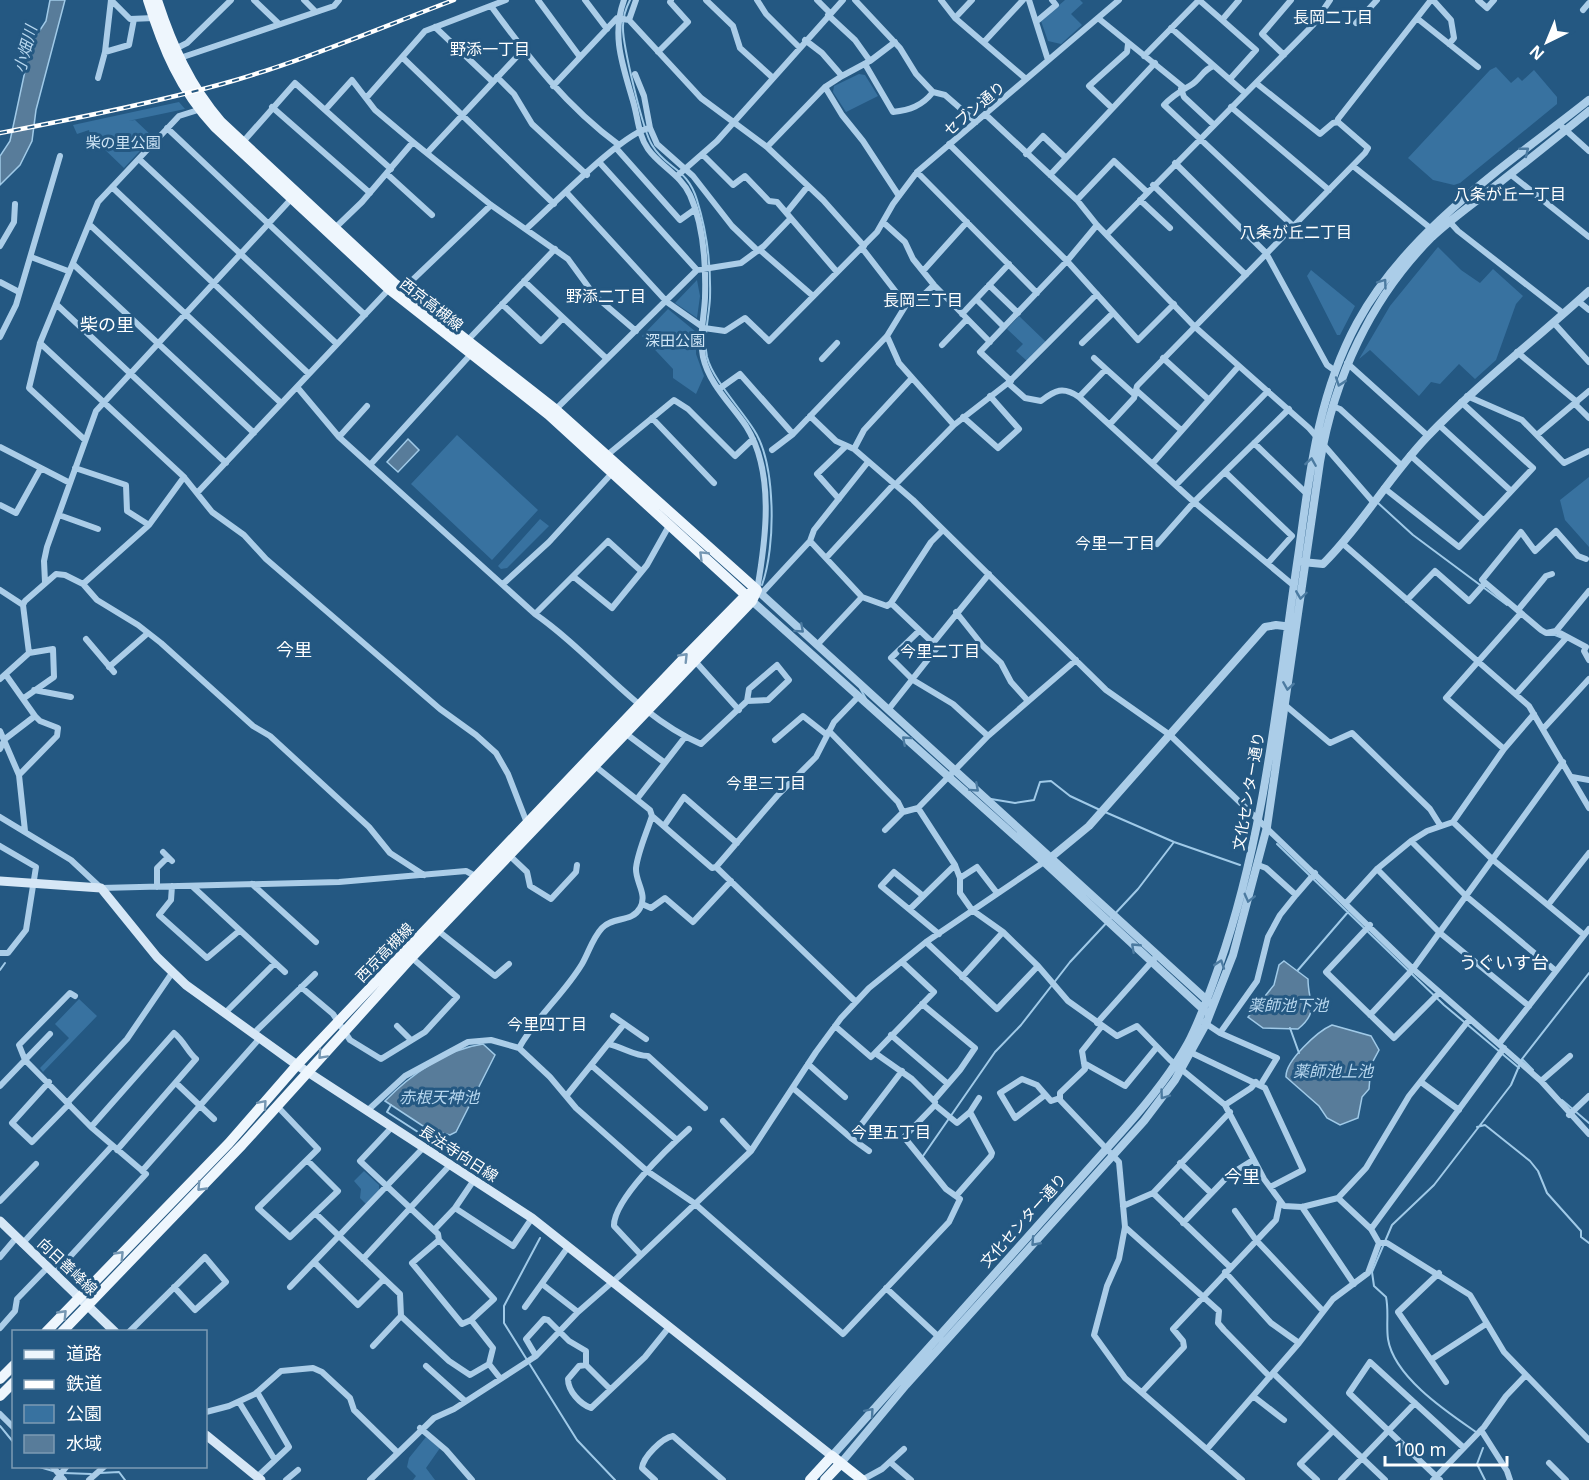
<svg xmlns="http://www.w3.org/2000/svg" width="1589" height="1480" font-family="'Noto Sans','Noto Sans JP',sans-serif">
	<rect width="100%" height="100%" fill="#245882"/>
	<path fill="#3872a0" d="M1065,0H1080L1083,3L1071,14L1082,25L1061,44L1048,41L1041,21Z
		M1496,67L1511,83L1518,77L1522,81L1534,70L1557,97V104L1460,183L1454,185L1433,180L1408,158L1490,70Z
		M859,74L865,75L878,96L846,112L833,92L834,86Z
		M179,102L185,109L128,121L135,120L153,137L124,168L101,146L94,152L89,130L77,134L73,125Z
		M1438,247L1461,270L1480,283L1493,269L1523,296L1516,304L1496,360L1475,379L1459,364L1440,384L1431,382L1419,396L1370,350L1359,359L1390,306Z
		M1311,270L1355,306L1340,335H1337L1307,276Z
		M697,280L700,296L697,318L675,303Z
		M668,309L696,332V354L704,376L696,394L673,378V369L642,336Z
		M1019,316L1046,342L1027,361L1016,351L1023,344L1007,329Z
		M457,435L538,510L492,560L411,484Z
		M1589,477V547L1565,520L1560,500Z
		M540,519L549,526L507,568L501,569L498,566Z
		M79,999L97,1016L43,1072L40,1068L69,1038L55,1024Z
		M364,1171L379,1185V1190L366,1204L360,1198L361,1189L354,1181Z
		M426,1437L440,1448L426,1468L435,1480H413L416,1476L407,1467L409,1458Z"/>
	<path fill="#587c9a" stroke="#a0cae8" stroke-width="1.5" d="M50,0H65L36,110L32,141L20,165L0,185V156L10,141L28,57L36,36L46,21Z
		M408,439L419,450L398,472L387,462Z
		M1284,961L1308,979C1308,1003 1320,1011 1298,1029L1263,1028L1248,1017L1274,985L1279,965Z
		M1332,1025L1371,1036L1379,1050L1371,1065L1369,1089L1362,1097L1358,1118L1340,1125L1327,1118L1319,1106L1286,1077C1285,1061 1318,1031 1332,1025Z
		M483,1044L495,1055L456,1132L450,1135L429,1130L385,1101C410,1075 447,1049 483,1044Z"/>
	<g fill="none" stroke-linecap="round" stroke-linejoin="round">
		<path stroke="#a0cae8" stroke-width="2" d="M630,0C626,8 623,17 623,26C622,43 643,131 652,145C666,169 687,167 697,200C707,232 711,264 710,298C709,318 703,337 707,357C713,380 741,409 754,430C776,464 776,546 762,585
			M1378,503L1413,535L1507,605
			M1547,635H1555L1565,639
			M860,688L866,699
			M991,799L1015,803L1034,800L1040,782L1051,781L1070,796L1100,810
			M1105,812L1174,842L1240,865
			M1277,844L1444,1005L1519,1068
			M0,970L5,963
			M1298,970L1348,912
			M1290,1028L1299,1053
			M1522,1059L1533,1070
			M1562,1100L1589,1123
			M391,1105L387,1112L492,1180
			M1477,1127L1485,1125L1530,1161L1538,1171L1547,1193L1581,1231V1237L1589,1243
			M923,1156L995,1052L1021,1025L1070,962L1138,889L1174,842
			M540,1238L504,1306V1323L577,1440L615,1480
			M0,1426L14,1443
			M1476,1432C1447,1412 1394,1377 1388,1339C1386,1325 1389,1311 1386,1297L1374,1286L1372,1272L1392,1225L1434,1185L1511,1085L1522,1059L1589,973
			M1483,1448L1477,1464L1485,1480
			M36,1466L53,1471
			M64,1473L91,1474
			M100,1473L119,1472L125,1480"/>
		<path stroke="#abcde8" stroke-width="6" d="M111,0L130,19L154,18
			M254,0L278,23
			M304,0L315,11
			M538,0L580,57
			M585,0L607,29
			M624,0C611,36 623,66 633,101C638,117 638,135 648,149C660,166 681,175 690,195C704,226 706,265 705,298C704,318 699,337 703,357C709,384 731,404 746,426C775,472 766,539 757,590
			M636,0L629,20L701,98L767,147L823,200L864,246
			M706,0L733,26L740,48L773,78
			M757,0L766,14L799,47
			M817,0L830,13
			M855,0L900,48L916,74L933,92L945,95L976,122
			M941,0L955,18L1026,79
			M1029,0L1048,60
			M1433,0L1451,20L1454,38L1449,44
			M1478,0L1487,8L1494,0
			M491,6C529,58 567,107 619,145
			M1583,10L1589,3
			M828,15L855,40L870,61L895,42
			M955,18L972,0
			M1098,18L1183,87
			M1418,19L1478,67
			M1222,20L1256,50L1230,79
			M1037,21L1056,5L1052,0
			M1356,23L1377,0
			M435,27L493,82
			M1171,28L1245,93
			M805,40L822,53L842,76L825,87
			M984,42L1023,0
			M175,49L187,43L231,0
			M105,52L129,45L134,19
			M658,52L688,22L670,2L671,0
			M1284,55L1262,34L1291,0
			M1144,56L1199,0L1222,20L1239,0
			M402,57L554,204
			M177,59L334,6L339,0
			M865,64L893,112C910,110 922,106 933,92
			M1214,66C1203,69 1201,79 1191,85C1181,91 1173,95 1164,105L1293,226
			M635,74L644,96L650,128
			M842,76L868,62
			M497,77L514,94L532,124L587,175
			M98,78L105,52L111,0
			M1256,83L1320,134L1333,123L1338,122
			M553,86L617,18L629,20
			M1181,89L1184,97L1213,124
			M367,97L425,31L506,0
			M272,107L370,193
			M1231,107L1329,190
			M1112,108L1089,86L1127,52L1128,44
			M325,110L391,169
			M985,114L1077,200L1097,225L1194,326L1309,428L1374,503
			M1559,124L1589,151
			M167,128L365,315
			M242,143L295,83L325,110L352,80L375,110L413,142L491,205L568,259L595,296L636,331
			M949,144L1067,261L1138,340L1174,304
			M767,147L825,87L842,115L863,141L899,196
			M616,148L680,220L694,210
			M427,153L523,50
			M702,154L733,185L745,176L769,201L777,202L837,272
			M1026,154L1043,136L1066,158
			M139,159L337,344
			M600,163L697,270
			M1175,163L1266,253L1327,365L1334,370
			M1353,166L1434,231
			M917,172L1037,293
			M387,174L432,215
			M1510,174L1589,237
			M1050,175L1155,63
			M677,176L717,141L843,0
			M1153,185L1246,275
			M112,187L309,374
			M567,193L667,302L704,328L725,331L745,318L769,341L877,232L893,204L917,172L1119,0
			M1077,200L1114,161L1147,192
			M1140,200L1170,228
			M787,212L808,186
			M1447,219L1458,231L1563,313
			M884,223L905,242L913,259L934,285L990,342
			M89,224L281,403
			M334,229L362,202L413,142
			M526,229C550,208 624,131 650,128L657,144L693,176L732,226L758,251
			M1107,234L1313,25L1330,0
			M0,246L14,222L15,204
			M760,250L813,296
			M31,257L68,271
			M73,264L254,433
			M923,271L967,222
			M524,281L607,359
			M0,282L19,292
			M989,285L1018,313
			M403,289L491,205
			M976,299L1004,327
			M1578,301L1589,310
			M56,304L226,463
			M502,304L541,341L563,318
			M906,305H913L934,285
			M962,314L1009,264
			M1553,322L1589,362
			M887,336L899,363L954,425
			M0,337L16,305L60,156
			M466,342L555,249
			M40,343L184,477L212,512L244,535L266,559L440,709L476,735L496,753L508,774L527,823
			M1082,343L1113,313
			M942,345L967,319
			M1517,352L1577,402
			M1094,358L1106,369
			M1163,358L1208,399
			M822,359L837,343
			M1347,363L1428,436
			M1011,381L980,352L1067,261L1097,225
			M1008,383L1025,398L1041,401C1055,390 1063,386 1079,397L1194,502L1293,585
			M297,387L339,437L535,614C593,654 635,715 701,744L747,701L749,689L777,665L789,680L768,700L747,701
			M719,389L740,374L793,434
			M1136,390L1181,430
			M1467,396L1522,420L1564,463L1589,451
			M1079,397L1106,369L1135,395
			M1575,404L1589,418
			M1332,406L1340,409L1401,465
			M554,411L697,270L741,263L764,246L790,219
			M810,416L836,441L854,449L913,500L1106,690L1170,735L1413,969L1541,1081L1589,1134
			M963,417L998,448L1019,429L990,396
			M652,418L714,483
			M1110,424L1134,398L1137,386L1365,153L1368,148L1338,122V119L1431,0
			M1439,425L1511,491
			M1538,434L1589,391
			M339,437L367,406
			M85,440L29,388L40,343L98,202L179,116L198,110
			M1254,443L1306,493
			M0,447L70,483
			M854,449L864,430L912,378
			M772,450L793,434L887,336L906,305L862,248
			M1410,455L1483,520
			M606,456L674,400L688,409L735,456L753,439
			M1153,463L1238,367
			M370,465L472,353
			M75,468L126,485L127,511L149,525
			M1225,472L1292,536L1268,563
			M184,477L149,525L83,584L97,600L138,625L161,643L253,726L270,736L369,827L390,853L424,875
			M895,485L954,425L1008,383L1097,294
			M1176,485L1268,391
			M1384,488L1459,547L1533,468L1461,402
			M197,493L390,288
			M839,499L817,474L846,446
			M0,505L16,513L41,468
			M59,515L98,529
			M810,541L862,597L887,606L891,603L931,542L943,530
			M1342,543L1529,706L1589,808
			M1157,544L1194,502L1289,409
			M826,558L894,484
			M574,577L612,608L647,565L670,524
			M45,582L44,561L47,547L96,411L293,197
			M503,584L549,542L613,472
			M0,590L23,605
			M1589,591L1556,631L1586,647L1584,651L1589,660
			M761,594L810,541L814,530L868,462
			M1407,600L1435,571L1469,601L1485,583
			M891,603L933,643
			M1518,610L1546,576L1552,574
			M956,612L983,646L1001,663L1011,682L1028,701
			M535,614L608,541L641,571
			M919,631L891,658L913,680L953,704L988,736
			M1556,631L1546,633L1541,630L1482,580L1521,532L1535,551L1556,531L1578,556L1586,559
			M86,639L114,672
			M817,645L862,597
			M695,661L739,710
			M109,667L148,633
			M6,675L35,716
			M0,679L29,653L23,605L25,601L56,574L65,575L83,584
			M34,690L71,697
			M1516,694L1567,637
			M24,698L54,677L53,649L29,653
			M1285,705L1330,743L1352,733L1430,809L1440,825
			M888,710L937,648L933,643L989,574
			M1543,729L1589,679
			M0,731L19,775L25,831
			M829,731L898,802L903,812
			M625,733L665,763
			M775,740L803,716L827,735
			M0,749L5,739L35,716L40,721L58,728L57,736L19,775
			M1504,749L1446,698L1521,613
			M595,766L650,810L652,816L712,868L716,867L856,1002
			M1572,777L1589,780
			M637,799L685,737
			M918,808L955,865L960,878V893L972,910L1003,932L1038,966L1068,1001L1117,1036L1137,1026L1170,1060L1225,1105L1251,1088L1256,1082
			M0,817L71,860L101,888L339,882L466,871L477,877
			M1453,822L1492,859L1584,935
			M664,826L684,797L737,843
			M885,830L903,812L918,808L988,736L1076,660
			M1411,841L1466,896L1556,971
			M0,846L36,867L26,930L8,953H0
			M163,852L172,861
			M509,855L527,872L530,886L551,899L576,872L577,865
			M1258,865L1266,868L1296,895L1315,873
			M716,867L777,796L816,757L834,722L858,697
			M1377,869L1440,933L1529,1006
			M960,878L977,867L997,893
			M252,884L316,942
			M172,886L171,900L159,915L207,958L239,931
			M192,886L285,972
			M157,887V868L168,857
			M922,895L894,872L881,886L939,934
			M1347,902L1377,869L1411,841L1427,831L1453,822L1504,749L1534,714
			M642,904L651,908L665,898L693,922L731,881
			M1548,905L1589,853
			M910,909L955,865
			M1370,925L1326,972L1394,1038L1439,993
			M436,929L495,976L509,964
			M926,942L997,1009L1038,966
			M962,977L1003,932
			M301,987L333,1014L350,1040L381,1059L425,1032L457,997L411,957
			M922,1004L975,1048L960,1070L935,1099
			M225,1013L275,963
			M1370,1015L1413,969L1563,762
			M613,1016L646,1039
			M1199,1019L1220,1033L1277,1058L1261,1084
			M1097,1023L1155,958
			M397,1026L411,1040
			M835,1026L871,1057L934,992L902,962
			M1102,1026L1082,1051L1085,1069L1060,1093V1100L1119,1162L1125,1227L1119,1259L1107,1286L1094,1335L1125,1378L1242,1480
			M1220,1033L1257,981L1268,937L1280,915L1296,895
			M253,1034L315,974
			M891,1035L948,1084
			M608,1044C623,1047 634,1056 648,1056L705,1108
			M1499,1044L1589,929
			M519,1048C536,1017 564,994 582,964C589,952 592,939 602,928C613,916 632,923 640,908C648,894 635,882 636,868C638,851 647,832 652,816
			M875,1053L912,1079L935,1102
			M1192,1053L1265,1088L1303,1170L1270,1187
			M1084,1063L1125,1086L1157,1047
			M808,1064L845,1097
			M591,1065L677,1140
			M1541,1081L1570,1056
			M49,1082L12,1123L32,1142L69,1104
			M1421,1082L1459,1110
			M176,1083L214,1119
			M0,1086L50,1034
			M793,1088L851,1138L902,1071
			M567,1095L624,1024
			M1045,1095L1015,1118L1000,1093L1022,1079L1037,1085L1051,1101L1060,1098
			M67,1103L127,1039L172,973
			M1225,1105L1264,1179L1284,1206L1302,1207L1338,1198
			M277,1106L318,1149L258,1208L290,1237L338,1191L307,1160
			M367,1111L405,1076L468,1042L491,1040L519,1048L550,1077L576,1108L647,1171L694,1203L843,1334L949,1222L960,1199L946,1189L904,1137L935,1105L957,1123L970,1112
			M1569,1115L1589,1096
			M723,1121L751,1151
			M91,1127L174,1033C184,1041 187,1051 196,1059L117,1150
			M392,1127L360,1161L438,1234L439,1240L494,1299L471,1320L493,1348L489,1364L500,1378
			M851,1138L869,1151
			M1180,1163L1211,1193
			M142,1171L260,1038
			M1153,1193L1230,1267
			M956,1196L991,1156L992,1153L970,1112L979,1098
			M0,1201L36,1164
			M1123,1206L1153,1193L1230,1112
			M1302,1207L1354,1284
			M455,1208L513,1246L532,1218
			M1235,1211L1256,1240L1323,1311
			M315,1213L400,1294L401,1316L449,1361L470,1375L489,1364
			M1183,1223L1229,1175L1253,1160
			M1125,1227L1219,1311L1218,1323L1224,1330L1270,1377
			M1371,1229L1504,1048
			M434,1230L455,1208L474,1180
			M439,1240L412,1263L462,1324L471,1320
			M1379,1243H1387L1470,1295L1504,1352L1589,1440
			M22,1244L112,1146
			M641,1255L614,1226C613,1200 669,1147 689,1129
			M0,1257L16,1238
			M363,1259L450,1165
			M314,1262L358,1305L384,1279
			M1225,1272L1271,1323L1299,1343
			M1439,1273L1398,1312L1446,1382
			M54,1274L146,1174L91,1127L25,1060L19,1045L70,993L75,996
			M542,1284L578,1312
			M290,1287L423,1148
			M886,1288L941,1339
			M525,1307L568,1247
			M0,1328L15,1311L17,1299L48,1267
			M129,1332L205,1257L226,1282L195,1310L174,1287
			M373,1346L401,1316
			M536,1356L526,1339L544,1319L548,1320L569,1341L586,1351V1365L610,1389
			M1432,1359L1486,1324
			M586,1365L579,1366L568,1379C568,1391 580,1404 591,1408L645,1357L670,1326
			M426,1366L465,1401
			M1273,1373L1385,1480
			M257,1392L289,1447L257,1477
			M1142,1392L1184,1347L1183,1341L1173,1329L1276,1220L1280,1201
			M1253,1396L1284,1420
			M239,1402L275,1460
			M206,1412L229,1406L255,1394L281,1371L313,1368L322,1372L350,1398L354,1410L396,1451
			M0,1414L14,1428
			M420,1428L446,1450L472,1480
			M1481,1430L1507,1471L1510,1480
			M1207,1449L1299,1343L1333,1299L1368,1273L1379,1243L1371,1229L1338,1198L1366,1168L1409,1096L1469,1020
			M890,1462L911,1480
			M1549,1463L1566,1480
			M52,1466L64,1480
			M56,1480L67,1466
			M89,1480L105,1466
			M286,1480L298,1470
			M370,1480L434,1418L454,1409L536,1356L578,1312L618,1277L751,1151L816,1052L841,1018L869,988L926,942L1044,862
			M655,1480L642,1468C643,1457 662,1438 673,1436L723,1480
			M862,1480L882,1469L904,1449
			M1317,1480L1300,1464L1333,1431
			M1341,1480L1415,1403
			M1433,1480L1484,1427L1506,1396L1526,1375
			M1440,1480L1349,1393L1370,1362L1464,1448"/>
		<path stroke="#abcde8" stroke-width="8" d="M1302,562L1323,564C1362,525 1389,477 1427,437C1479,383 1534,341 1589,291
			M757,590L1210,1003
			M752,601L1044,862L1205,1011
			M1049,859L1089,826L1265,627L1276,625L1292,627
			M832,1456L1125,1128C1149,1101 1171,1074 1188,1043C1201,1018 1210,992 1219,966C1266,832 1278,689 1299,550C1310,470 1318,395 1357,323C1408,229 1507,165 1589,100
			M841,1463L906,1385L1144,1121L1175,1080L1206,1024L1233,955L1267,827L1320,462C1334,378 1371,298 1432,237C1450,220 1470,206 1489,191C1522,165 1556,138 1589,111"/>
		<path stroke="#d6e7f6" stroke-width="9" d="M0,881L101,888L157,957L186,985L297,1065L532,1218L832,1456
			M0,1221L115,1332
			M206,1435L261,1480"/>
		<path stroke="#eef6fd" stroke-width="10" d="M148,0C163,48 180,90 215,127L389,289L549,415L750,599
			M157,0C172,46 190,86 221,122L394,283L555,409L757,590
			M46,1332L229,1143L297,1065L688,654L746,595L757,590
			M62,1332L242,1145L412,957L752,601L757,590
			M0,1379L14,1365
			M0,1396L14,1382
			M810,1480L832,1456L862,1480
			M825,1480L841,1463"/>
		<defs>
			<path id="rail" d="M0,133C74,119 149,104 222,84C301,62 377,29 454,0"/>
		</defs>
		<use href="#rail" stroke="#fff" stroke-width="4.5"/>
		<use href="#rail" stroke="#245882" stroke-width="2" stroke-dasharray="7" stroke-linecap="butt"/>
	</g>
	<defs><path id="oneway-chevron" d="M-2-3.5L2.5 0L-2 3.5" fill="none" stroke-width="1.6" stroke-linecap="round" stroke-linejoin="round" transform="scale(1.5)"/></defs>
	<g stroke="#4c7ba1">
		<use href="#oneway-chevron" transform="translate(1525 151) rotate(-39)"/>
		<use href="#oneway-chevron" transform="translate(1383 283) rotate(-54)"/>
		<use href="#oneway-chevron" transform="translate(1340 382) rotate(109)"/>
		<use href="#oneway-chevron" transform="translate(1311 462) rotate(-81)"/>
		<use href="#oneway-chevron" transform="translate(1301 595) rotate(98)"/>
		<use href="#oneway-chevron" transform="translate(800 629) rotate(42)"/>
		<use href="#oneway-chevron" transform="translate(1288 686) rotate(99)"/>
		<use href="#oneway-chevron" transform="translate(906 740) rotate(-138)"/>
		<use href="#oneway-chevron" transform="translate(975 788) rotate(42)"/>
		<use href="#oneway-chevron" transform="translate(1249 898) rotate(104)"/>
		<use href="#oneway-chevron" transform="translate(1135 947) rotate(-137)"/>
		<use href="#oneway-chevron" transform="translate(1220 964) rotate(-71)"/>
		<use href="#oneway-chevron" transform="translate(1164 1095) rotate(126)"/>
		<use href="#oneway-chevron" transform="translate(1035 1242) rotate(132)"/>
		<use href="#oneway-chevron" transform="translate(870 1412) rotate(-49)"/>
	</g>
	<g stroke="#7597b3">
		<use href="#oneway-chevron" transform="translate(703 555) rotate(-136)"/>
		<use href="#oneway-chevron" transform="translate(684 657) rotate(-46)"/>
		<use href="#oneway-chevron" transform="translate(322 1055) rotate(133)"/>
		<use href="#oneway-chevron" transform="translate(263 1104) rotate(-49)"/>
		<use href="#oneway-chevron" transform="translate(201 1187) rotate(134)"/>
		<use href="#oneway-chevron" transform="translate(120 1255) rotate(-46)"/>
		<use href="#oneway-chevron" transform="translate(63 1314) rotate(-46)"/>
	</g>
	<g text-anchor="middle" dominant-baseline="central" stroke-width="6" stroke-linejoin="round" paint-order="stroke">
		<g font-size="15" fill="#fff" stroke="#245882">
			<text transform="translate(974 108) rotate(-40)">セブン通り</text>
			<text transform="translate(432 304) rotate(38)">西京高槻線</text>
			<text transform="translate(1248 791) rotate(-80)">文化センター通り</text>
			<text transform="translate(384 952) rotate(-46)">西京高槻線</text>
			<text transform="translate(459 1153) rotate(33)">長法寺向日線</text>
			<text transform="translate(1023 1220) rotate(-48)">文化センター通り</text>
			<text transform="translate(68 1266) rotate(43)">向日善峰線</text>
		</g>
		<g font-size="15" fill="#cfe5f6" stroke="#245882">
			<text x="123" y="142">柴の里公園</text>
			<text x="675" y="340">深田公園</text>
		</g>
		<g font-size="16" fill="#fff" stroke="#245882">
			<text x="1333" y="17">長岡二丁目</text>
			<text x="490" y="49">野添一丁目</text>
			<text x="1510" y="194">八条が丘一丁目</text>
			<text x="1296" y="232">八条が丘二丁目</text>
			<text x="606" y="296">野添二丁目</text>
			<text x="923" y="300">長岡三丁目</text>
			<text x="1115" y="543">今里一丁目</text>
			<text x="940" y="651">今里二丁目</text>
			<text x="766" y="783">今里三丁目</text>
			<text x="547" y="1024">今里四丁目</text>
			<text x="891" y="1132">今里五丁目</text>
		</g>
		<g font-size="16" font-style="italic" fill="#b7d7ef" stroke="#245882">
			<text transform="translate(25 49) rotate(-75)">小畑川</text>
			<text x="1288" y="1005">薬師池下池</text>
			<text x="1333" y="1071">薬師池上池</text>
			<text x="439" y="1097">赤根天神池</text>
		</g>
		<g font-size="18" fill="#fff" stroke="#245882">
			<text x="107" y="324">柴の里</text>
			<text x="294" y="649">今里</text>
			<text x="1504" y="962">うぐいす台</text>
			<text x="1242" y="1176">今里</text>
		</g>
	</g>
	<rect x="12" y="1330" width="195" height="138" fill="#245882" stroke="#7c9bb4" stroke-width="1.5"/>
	<rect x="24" y="1350" width="30" height="9" fill="#eef6fd" stroke="#7c9bb4" stroke-width="1.5"/>
	<text x="66" y="1360" font-size="18" fill="#ffffff">道路</text>
	<rect x="24" y="1380" width="30" height="9" fill="#ffffff" stroke="#7c9bb4" stroke-width="1.5"/>
	<text x="66" y="1390" font-size="18" fill="#ffffff">鉄道</text>
	<rect x="24" y="1405" width="30" height="18" fill="#3872a0" stroke="#7c9bb4" stroke-width="1.5"/>
	<text x="66" y="1420" font-size="18" fill="#ffffff">公園</text>
	<rect x="24" y="1435" width="30" height="18" fill="#587c9a" stroke="#7c9bb4" stroke-width="1.5"/>
	<text x="66" y="1450" font-size="18" fill="#ffffff">水域</text>
	<g transform="translate(1547 42) rotate(223)" stroke="#245882" stroke-width="4.5" paint-order="stroke">
	<path d="M0-4.5L10 22L0 15L-10 22Z" fill="#ffffff"/>
	<text y="-9" font-size="16" font-weight="bold" text-anchor="middle" fill="#ffffff">N</text>
	</g>
	<path d="M1385 1456v9h122v-9" fill="none" stroke="#ffffff" stroke-width="3"/>
	<text x="1394" y="1456" font-size="18" fill="#ffffff" stroke="#245882" stroke-width="4.5" paint-order="stroke">100 m</text>
</svg>
